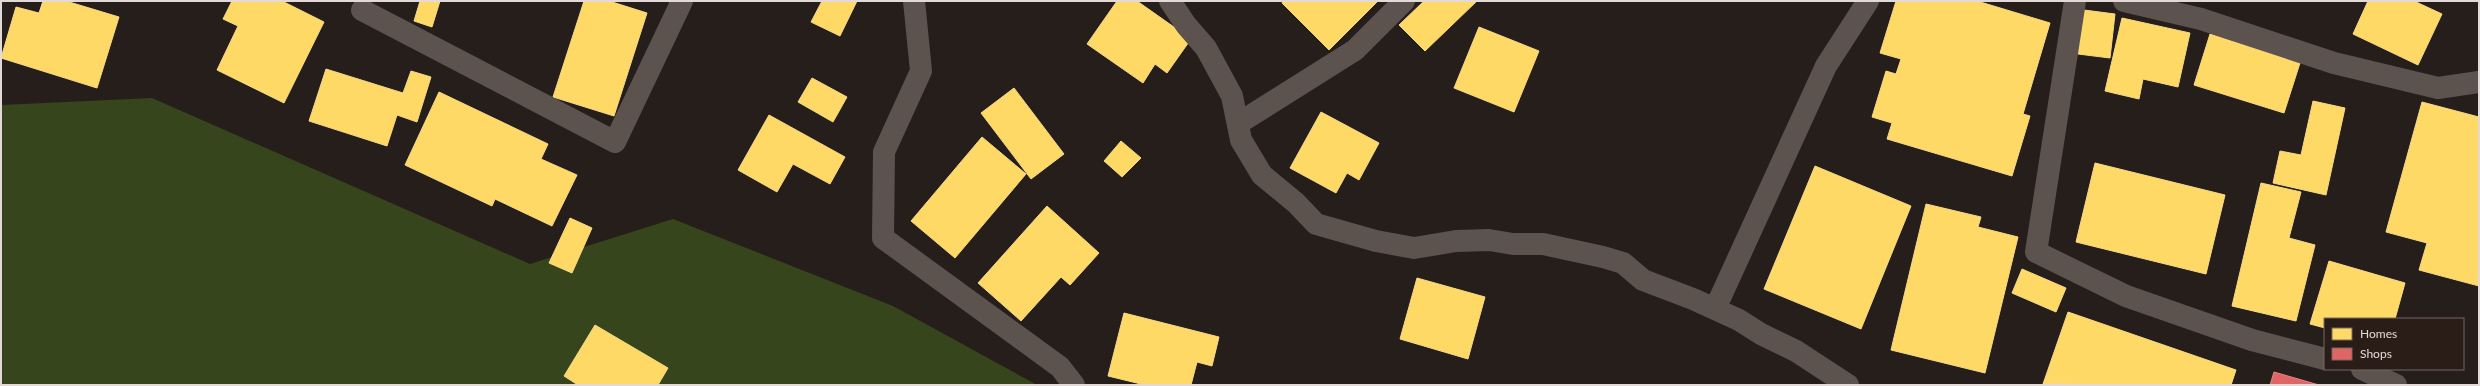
<svg xmlns="http://www.w3.org/2000/svg" width="2480" height="386" font-family="Lato,sans-serif">
	<rect width="100%" height="100%" fill="#261e1b"/>
	<path fill="#36451c" d="M152,98L530,264L673,219L893,306L1037,385H1V105Z"/>
	<path fill="#ffd966" stroke="#f7d988" d="M43,1H66L119,17L97,88L1,58L16,7L39,13Z
		M232,1H282L324,22L284,103L217,70L238,26L223,19Z
		M420,1H440L432,27L414,21Z
		M584,1H609L647,13L614,116L553,97Z
		M822,1H857L840,36L811,22Z
		M1117,1H1137L1191,39L1167,73L1155,64L1143,83L1087,44Z
		M1283,1H1378L1329,50L1282,3Z
		M1424,1H1477L1425,51L1399,25Z
		M1896,1H1977L2050,23L2023,114L2030,116L2012,176L1887,139L1892,123L1872,117L1886,71L1896,74L1901,59L1880,53Z
		M2368,1H2414L2442,14L2418,65L2353,34Z
		M2084,10L2115,14L2110,58L2078,54Z
		M2122,18L2190,33L2178,87L2143,79L2139,99L2105,91Z
		M1479,27L1539,51L1514,112L1454,88Z
		M2210,34L2300,63L2284,113L2194,85Z
		M326,69L403,93L411,71L431,77L417,122L397,115L387,146L309,121Z
		M812,78L847,97L833,122L798,102Z
		M1014,88L1064,154L1031,179L981,113Z
		M439,92L548,144L541,159L577,175L552,226L495,199L492,206L405,165Z
		M2313,101L2345,108L2326,195L2273,183L2280,151L2301,155Z
		M2422,102L2479,117V286L2419,270L2427,243L2386,232Z
		M1321,112L1379,143L1359,180L1347,173L1336,193L1290,168Z
		M769,115L845,157L830,184L793,164L777,192L738,170Z
		M982,137L1026,174L955,258L911,221Z
		M1121,141L1141,158L1122,177L1104,161Z
		M2095,163L2225,195L2206,274L2076,242Z
		M1815,166L1911,206L1861,329L1764,289Z
		M2261,183L2301,192L2289,238L2315,245L2296,321L2232,306Z
		M1926,204L1981,217L1978,227L2018,237L1985,373L1891,350Z
		M1047,206L1099,253L1070,285L1061,277L1021,321L978,283Z
		M570,218L592,228L572,273L549,263Z
		M2329,261L2405,283L2395,319H2325V328L2310,324Z
		M2022,269L2066,288L2056,312L2012,293Z
		M1417,278L1485,297L1468,359L1400,339Z
		M2068,312L2236,370L2231,385L2043,384Z
		M1124,313L1219,337L1212,366L1197,362L1191,385H1145L1108,376Z
		M595,325L668,368L658,385H578L564,376Z"/>
	<path fill="#e06666" stroke="#e18888" d="M2274,372L2319,385H2270Z"/>
	<g fill="none" stroke-linecap="round" stroke-linejoin="round">
		<path stroke="#5c534f" stroke-width="22" d="M914,1L921,71L884,152L883,238L1060,367L1074,385
			M1170,1L1186,25L1206,48L1232,96L1241,140L1262,175L1296,203L1316,224L1376,241L1414,248L1456,241L1489,240L1513,244H1543L1603,257L1623,263L1643,280L1693,299L1739,320L1761,334L1796,351L1848,385
			M2075,1L2036,252L2126,296L2252,340L2325,359
			M2124,1L2201,19L2334,63L2438,88L2479,82
			M362,10L615,142L682,1
			M1239,123L1355,50L1404,1
			M1715,309L1826,66L1868,1
			M2362,369L2396,385"/>
	</g>
	<rect width="2480" height="386" fill="none" stroke="#e3d9d6" stroke-width="4"/>
	<rect x="2324" y="318" width="140" height="52" fill="#2a1c17" stroke="#746863"/>
	<rect x="2332" y="328" width="20" height="12" fill="#ffd966" stroke="#746863"/>
	<text x="2360" y="338" font-size="12" fill="#e3d9d6">Homes</text>
	<rect x="2332" y="348" width="20" height="12" fill="#e06666" stroke="#746863"/>
	<text x="2360" y="358" font-size="12" fill="#e3d9d6">Shops</text>
</svg>
